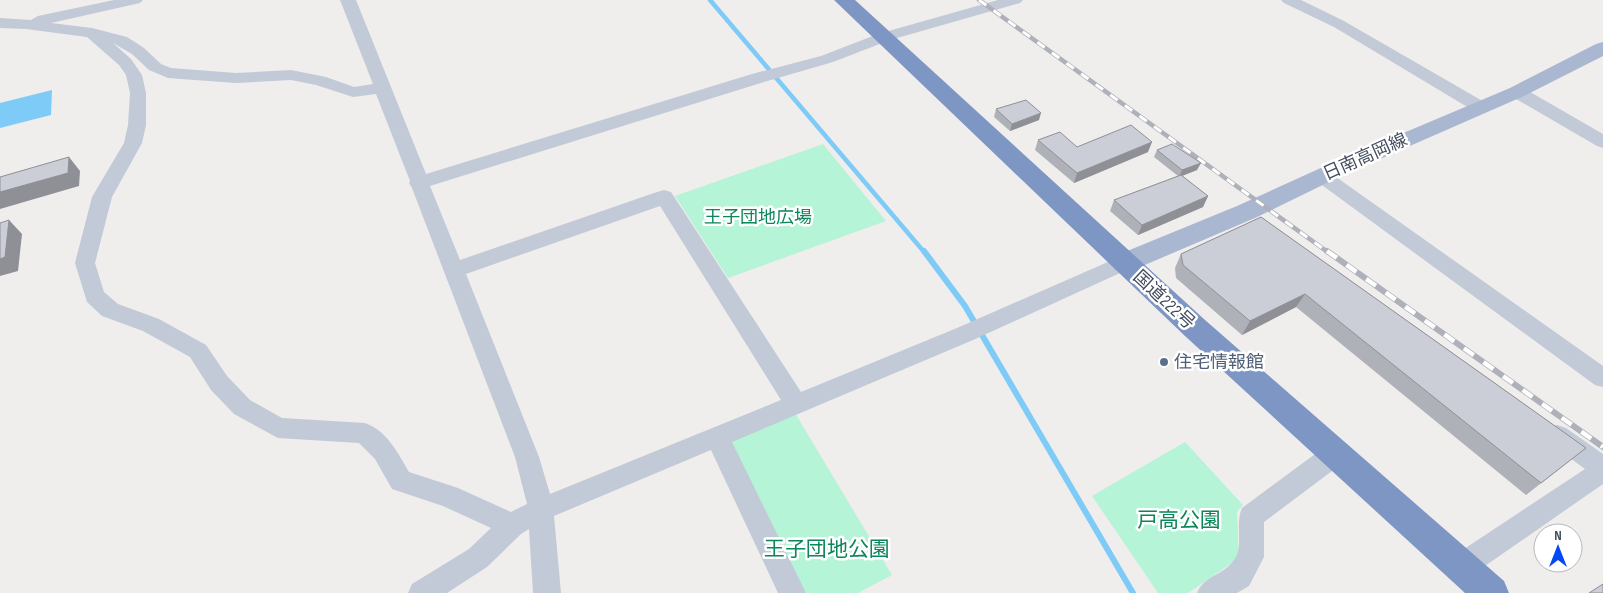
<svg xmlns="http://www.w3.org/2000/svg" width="1603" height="593" font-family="'Sofia Sans Condensed','Noto Sans JP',sans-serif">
	<rect width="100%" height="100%" fill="#f0eded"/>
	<path fill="#b5f4d6" d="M823,144L886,221L728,278L675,196Z
		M795,413L892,575L858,593H801L725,444Z
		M1185,442L1243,505L1237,512L1239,558L1188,593H1158L1092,496Z"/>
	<path fill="#7dcbf6" d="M52,90L51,115L0,128V103Z"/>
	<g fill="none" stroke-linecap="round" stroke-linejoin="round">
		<path stroke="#7dcbf6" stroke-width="4.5" d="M710,0L925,253"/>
		<path stroke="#7dcbf6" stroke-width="6" d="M924,251L965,306L1133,593"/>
		<path fill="#c1cad6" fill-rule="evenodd" d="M114,0H143L140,3L51,23L92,28L127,37L144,48L161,64L171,68L236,73L291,70L326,77L354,87L373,84L340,0H356L426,174L752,74L821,56L878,34L998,0H1023L1020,3L890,40L833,62L764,82L430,186L460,260L657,192L664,190L671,192L801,392L957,328L1117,258L1124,256L1131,258L1134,263L1131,268L973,340L732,442L806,593H778L711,450L554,516L561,593H533L529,529L521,534L487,567L447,593H408L412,584L469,549L491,528L443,506L392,489L375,459L359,443L278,438L234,414L211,390L190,357L143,331L102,316L87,302L75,263L92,197L124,143L128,125L130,93L126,75L119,65L87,37L26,29L0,28V18L31,20L38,16ZM113,43L132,54L149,70L168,78L236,83L291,80L316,85L353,97L376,94L410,181L409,183L412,188L515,457L527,504L511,512L458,488L409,472C398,453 387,431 365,423L282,418L250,400L227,376L206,345L159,319L118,304L104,292L95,263L112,197L142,143L146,125V93L142,75L131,59ZM660,206L781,400L550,494L539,457L466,274Z
			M1281,0H1301L1344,21L1486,103L1489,107L1486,111L1480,112L1474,111L1334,27L1284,3Z
			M1517,87L1523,88L1603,134V148L1597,146L1511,96L1509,92L1511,88Z
			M1322,170L1329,172L1603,366V387L1595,385L1315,180L1313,176L1315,172Z
			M1557,425L1566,428L1603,454V484L1472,575L1462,579L1452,575L1449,566L1452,557L1585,469L1548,442L1545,435L1548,428Z
			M1335,443L1344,446L1347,454L1344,462L1264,522V557L1249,586L1237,593H1197C1205,574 1225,576 1236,557C1243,545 1235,523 1242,508L1326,446Z"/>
		<path fill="#a9b7d0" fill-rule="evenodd" d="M1603,42V56L1524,96L1339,177L1255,218L1133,270L1124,272L1115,270L1111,263L1115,256L1237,206L1323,167L1510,88L1596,44Z"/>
		<path fill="#7e96c3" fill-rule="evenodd" d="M834,0H855L1205,320L1504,581L1509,593H1465L1185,336Z"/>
		<defs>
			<path id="rail-far1" d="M979,0L1329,253"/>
			<path id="rail" d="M1327,251L1603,447"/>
		</defs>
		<use href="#rail-far1" stroke="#aeb1b9" stroke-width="4.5"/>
		<use href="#rail" stroke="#aeb1b9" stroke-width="6"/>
		<use href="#rail-far1" stroke="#fff" stroke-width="3" stroke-dasharray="9" stroke-linecap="butt"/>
		<use href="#rail" stroke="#fff" stroke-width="4.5" stroke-dasharray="12" stroke-linecap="butt"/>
	</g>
	<path fill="#afb1b8" d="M996,109L1039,120L1010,131L994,117Z
		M1038,140L1077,147L1148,152L1074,183L1035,150Z
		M1157,150L1197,170L1182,176L1208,196L1203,207L1138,235L1110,211L1114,200L1178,176L1154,157Z
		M1261,217L1586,448L1526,495L1296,307L1242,335L1176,278L1175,268L1181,254Z"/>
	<path fill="#8e9096" d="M1041,113L1039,120L1010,131L1012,124Z
		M1152,142L1148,152L1074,183L1077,173Z
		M69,157L80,171L79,186L0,209V192Z
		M1201,163L1197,170L1179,177L1182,170Z
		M1208,196L1203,207L1138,235L1142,225Z
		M9,220L22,234L18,271L0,276V259Z
		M1305,294L1296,307L1242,335L1250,321Z"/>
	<path fill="#cbced6" stroke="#8e9096" d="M1026,100L1041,113L1012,124L996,109Z
		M1131,125L1152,142L1077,173L1038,140L1060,132L1077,147Z
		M1172,144L1201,163L1182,170L1157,150Z
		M69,157L68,173L0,192V177Z
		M1181,175L1208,196L1142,225L1114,200Z
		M1261,217L1586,448L1541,483L1305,294L1250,321L1183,265L1181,254Z
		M9,220L5,257L0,259V223Z
		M1603,584V593H1589Z"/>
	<circle fill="#5c6f8a" stroke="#fff" stroke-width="2" cx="1164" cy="362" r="5"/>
	<g text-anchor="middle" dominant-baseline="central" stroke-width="5" stroke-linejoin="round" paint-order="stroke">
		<g font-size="18" fill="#434d5d" stroke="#fff">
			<text transform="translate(1365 157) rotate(-24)">日南高岡線</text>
			<text transform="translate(1164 300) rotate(43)">国道222号</text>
		</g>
		<g font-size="18" fill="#0c865b" stroke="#fff">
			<text x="758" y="217">王子団地広場</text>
		</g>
		<g font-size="18" fill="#4e5e75" stroke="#fff" text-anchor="start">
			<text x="1174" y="362">住宅情報館</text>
		</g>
		<g font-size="21" fill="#0c865b" stroke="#fff">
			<text x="1179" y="520">戸高公園</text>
			<text x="827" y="549">王子団地公園</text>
		</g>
	</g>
	<g transform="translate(1558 548)"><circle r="24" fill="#ffffff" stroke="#b4b8be"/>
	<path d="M0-4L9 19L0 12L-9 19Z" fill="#0349f4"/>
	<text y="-8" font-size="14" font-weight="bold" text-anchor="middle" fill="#434d5d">N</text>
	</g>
</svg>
